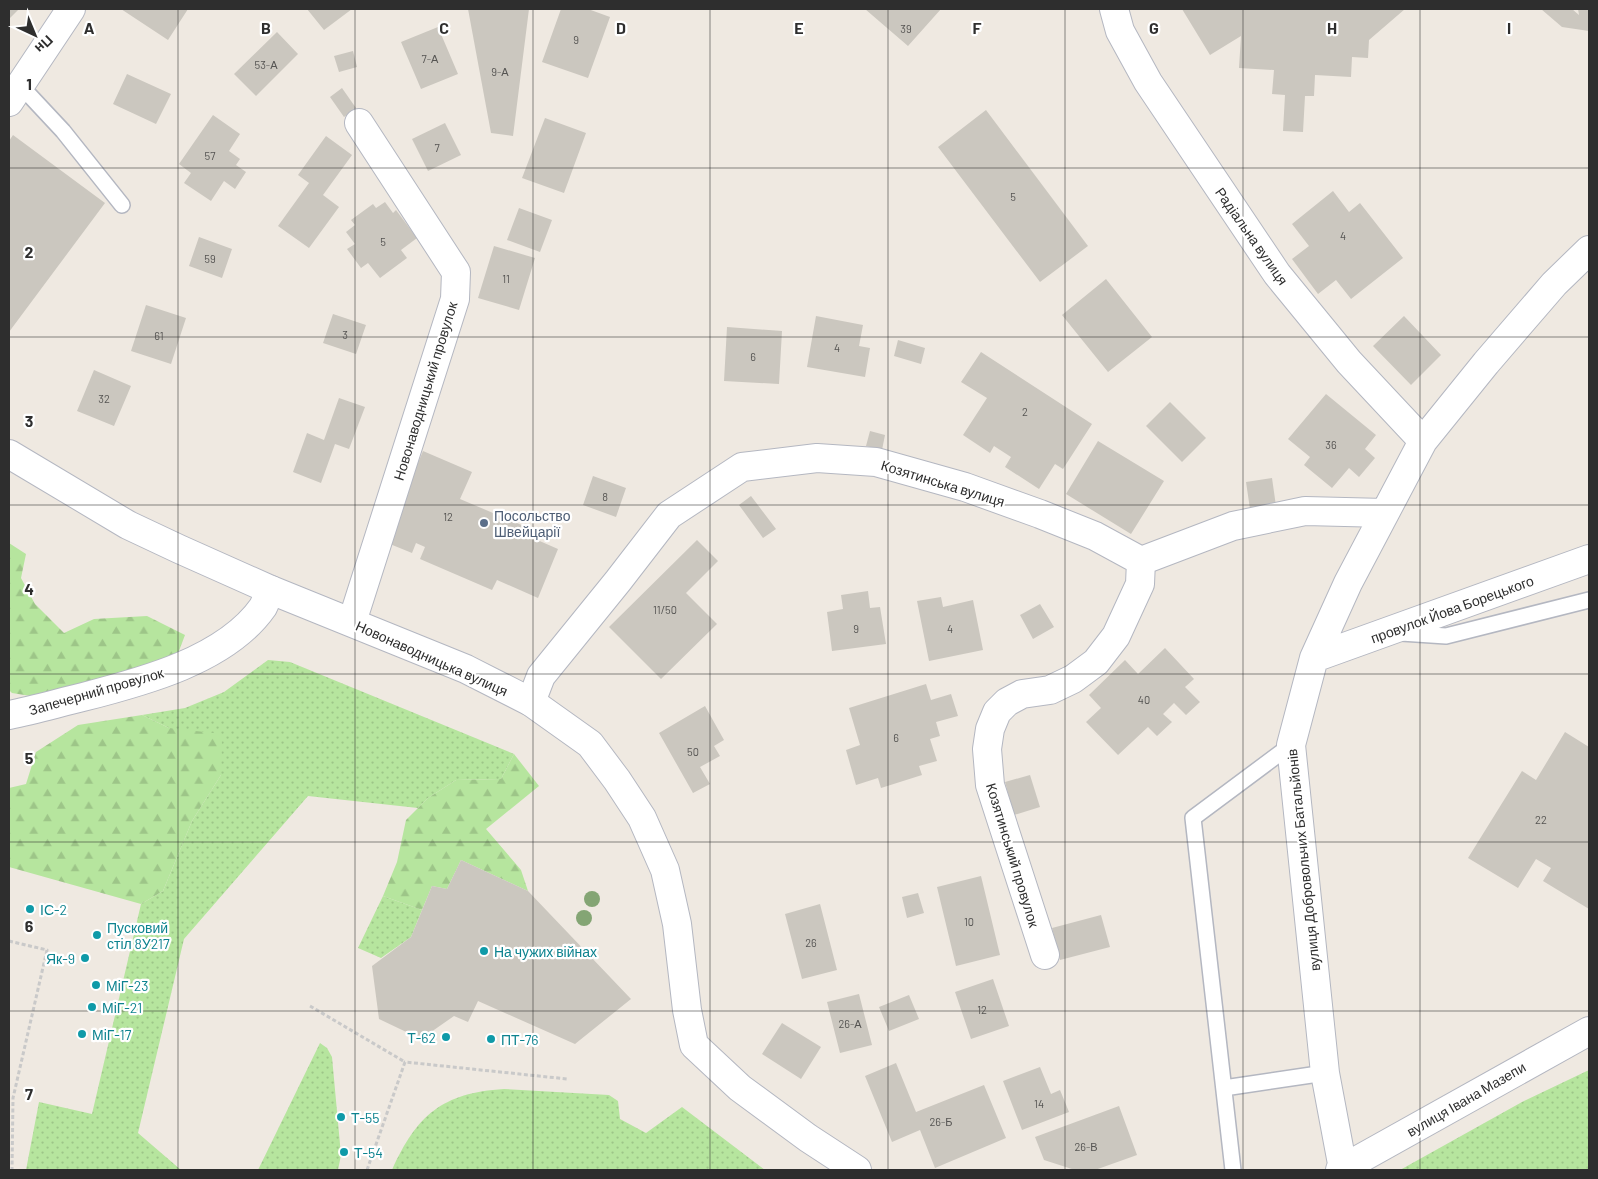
<svg xmlns="http://www.w3.org/2000/svg" width="1598" height="1179" font-family="Barlow,sans-serif">
	<defs>
		<pattern id="grass-dots" width="8" height="8" patternUnits="userSpaceOnUse" patternTransform="scale(1.25)"><rect width="8" height="8" fill="#b6e59e"/><path d="M2 2h.1M6 6h.1" fill="none" stroke="#9dc588" stroke-width="1.8" stroke-linecap="round"/></pattern>
		<pattern id="forest-firs" width="22" height="20" patternUnits="userSpaceOnUse" patternTransform="scale(1.25)"><rect width="22" height="20" fill="#b6e59e"/><path d="M5 1l3.5 6h-7zM16 11l3.5 6h-7z" fill="#9dc588"/></pattern>
	</defs>
	<rect width="100%" height="100%" fill="#efe9e1"/>
	<path fill="url(#grass-dots)" d="M268,660L290,662L514,754L501,779L456,780L428,798L418,808L308,796L184,939L138,1133L181,1170H26L39,1102L92,1114L141,904L163,891L192,821L221,775L169,728L142,715L185,708L224,692Z
		M383,896L422,910L411,937L381,958L358,948Z
		M320,1043L327,1048L332,1057L341,1155L338,1170H258Z
		M1589,1070V1170H1400L1522,1102Z
		M504,1089L609,1095L618,1101L620,1119L646,1133L682,1107L765,1170H392C417,1115 442,1093 504,1089Z"/>
	<path fill="url(#forest-firs)" d="M9,543L26,554L21,578L35,604L64,633L94,619L147,616L185,635L174,664L43,698L12,693L9,690Z
		M142,715L169,728L222,734L221,775L192,821L163,891L141,904L9,867V788L26,784L36,752L78,725Z
		M514,754L539,786L486,829L521,870L528,891L461,860L447,889L432,886L422,910L383,896L397,862L406,820L428,798L456,780L501,779Z"/>
	<path fill="#cbc7bf" d="M9,9H19L9,19Z
		M121,9H188L168,40Z
		M307,9H352L324,30Z
		M468,9H529L513,136L491,133Z
		M561,9H588L610,17L588,78L542,62Z
		M865,9H941L908,46Z
		M1182,9H1405L1369,40L1368,58L1352,57L1351,77L1315,75L1314,96H1305L1303,132L1283,131L1285,95L1272,94L1274,70L1239,68L1241,36L1210,55Z
		M1541,9H1572L1579,15L1578,9H1589V31L1562,27Z
		M438,27L458,74L421,89L401,42Z
		M277,32L298,54L256,96L234,74Z
		M353,51L357,67L339,72L334,56Z
		M127,74L171,94L156,124L113,104Z
		M342,88L356,108L344,117L330,97Z
		M986,110L1088,246L1040,282L938,147Z
		M213,115L240,134L229,151L240,159L236,165L246,172L235,189L224,181L211,201L184,183L191,173L179,164Z
		M545,118L586,133L564,193L522,178Z
		M445,123L461,155L428,171L412,139Z
		M13,135L105,203L9,332V141Z
		M326,136L352,155L323,195L339,207L309,248L278,226L309,183L298,175Z
		M1333,191L1349,212L1360,203L1403,258L1351,299L1336,280L1318,294L1292,259L1309,246L1292,224Z
		M385,202L393,213L396,210L417,238L401,250L407,258L380,278L368,263L361,268L347,249L355,244L346,232L355,225L351,220L373,204L376,208Z
		M519,208L552,220L540,252L507,240Z
		M199,237L232,249L222,278L189,266Z
		M494,246L535,258L519,310L478,298Z
		M1106,279L1152,337L1108,372L1062,315Z
		M146,305L186,318L171,364L131,351Z
		M333,314L366,325L356,354L323,343Z
		M816,316L863,325L859,346L870,348L865,377L807,367Z
		M1404,316L1441,355L1411,385L1373,346Z
		M727,327L782,331L779,384L724,381Z
		M898,340L925,348L921,364L894,356Z
		M981,352L1092,424L1063,469L1055,464L1039,489L1005,467L1011,457L994,446L990,453L963,435L987,398L961,382Z
		M94,370L131,386L114,426L77,411Z
		M1326,394L1376,435L1365,449L1375,458L1359,477L1349,468L1332,488L1304,465L1310,457L1288,439Z
		M339,398L365,407L349,449L335,444L321,483L293,472L307,433L324,440Z
		M1170,402L1206,438L1182,462L1146,426Z
		M870,431L885,435L882,450L866,446Z
		M1098,441L1164,481L1131,534L1066,494Z
		M423,451L472,472L460,499L538,532L535,539L558,549L538,598L497,580L492,590L420,559L425,547L416,543L412,553L385,542Z
		M593,476L626,488L616,517L583,505Z
		M1272,478L1276,506L1250,509L1246,482Z
		M751,496L776,529L763,538L739,505Z
		M697,540L718,561L686,593L717,624L661,679L609,627Z
		M868,591L870,608L880,607L886,644L832,651L827,612L843,609L841,595Z
		M941,597L943,607L973,600L983,650L929,661L917,601Z
		M1040,604L1054,627L1033,639L1020,615Z
		M1165,648L1194,679L1185,687L1200,702L1186,715L1174,703L1163,714L1172,722L1157,736L1148,727L1118,755L1086,722L1101,708L1089,695L1125,660L1138,674Z
		M926,684L931,700L951,694L958,716L936,722L940,736L930,739L937,761L919,766L922,775L881,788L878,778L856,785L846,750L860,745L849,708Z
		M705,706L724,740L714,746L720,756L700,767L710,784L693,793L659,733Z
		M1565,732L1589,747V909L1543,881L1551,868L1536,859L1518,888L1468,858L1522,771L1536,780Z
		M1030,775L1040,807L1014,815L1005,782Z
		M461,860L528,891L631,999L575,1044L478,1001L468,1022L454,1016L421,1039L379,1019L372,966L411,937L432,886L447,889Z
		M981,876L1000,955L956,966L937,887Z
		M918,893L924,913L907,918L902,897Z
		M820,904L837,970L802,979L785,914Z
		M1101,915L1110,947L1060,960L1052,928Z
		M993,979L1009,1026L971,1039L955,992Z
		M859,994L872,1045L840,1053L827,1002Z
		M909,995L919,1019L889,1031L879,1007Z
		M782,1023L821,1047L801,1079L762,1054Z
		M896,1063L916,1112L984,1085L1006,1138L935,1168L920,1130L892,1142L865,1076Z
		M1040,1067L1051,1094L1060,1090L1069,1112L1022,1130L1003,1081Z
		M1119,1106L1137,1155L1095,1170H1075L1044,1160L1035,1137Z"/>
	<g fill="none" stroke-linecap="round" stroke-linejoin="round">
		<defs>
			<path id="service" d="M20,85L63,131L122,205
				M1401,633L1446,636L1589,600
				M1224,1088L1325,1073
				M1233,1170L1193,818L1291,745"/>
			<path id="minor" d="M1114,9L1120,31L1148,82L1277,274L1349,362L1423,441
				M9,102L71,9
				M352,622L455,299L456,272L359,123
				M1314,658L1589,559
				M531,702L541,676L618,581L669,515L742,467L817,458L876,462L965,487L1040,514L1095,536L1141,561L1233,526L1305,511L1385,513
				M9,715C34,710 58,703 83,697C142,682 226,660 263,607C266,601 268,595 271,590
				M1045,955L990,785L987,749L990,729L997,712L1007,702L1022,694L1050,690L1073,679L1096,662L1116,636L1140,584L1141,561
				M1343,1169L1325,1073L1291,745L1314,658L1348,583L1423,441L1486,363L1554,284L1589,250"/>
			<path id="secondary" d="M9,454L128,525L179,549L271,590L466,669L531,702L590,744L617,780L642,818L665,870L677,924L687,1010L694,1045L740,1088L808,1138L857,1170
				M1340,1170L1589,1031"/>
		</defs>
		<use href="#service" stroke="#b4b7c1" stroke-width="18"/>
		<use href="#minor" stroke="#b4b7c1" stroke-width="30"/>
		<use href="#secondary" stroke="#b4b7c1" stroke-width="30"/>
		<path stroke="#c9c9c9" stroke-width="3" stroke-dasharray="4 2.5" stroke-linecap="butt" d="M9,941L47,950L13,1098L12,1170
			M310,1006L405,1062
			M367,1170L405,1062L567,1079"/>
		<use href="#service" stroke="#fff" stroke-width="15"/>
		<use href="#minor" stroke="#fff" stroke-width="28"/>
		<use href="#secondary" stroke="#fff" stroke-width="28"/>
	</g>
	<g fill="#84a574">
		<circle cx="592" cy="899" r="8"/>
		<circle cx="584" cy="918" r="8"/>
	</g>
	<path fill="none" stroke="#2e2e2e" stroke-width="1" stroke-opacity="0.55" d="M178,9V1170M355,9V1170M533,9V1170M710,9V1170M888,9V1170M1065,9V1170M1243,9V1170M1420,9V1170M9,168H1589M9,337H1589M9,505H1589M9,674H1589M9,842H1589M9,1011H1589"/>
	<circle fill="#5c6f8a" stroke="#fff" stroke-width="2" cx="484" cy="523" r="5"/>
	<g fill="#0f9aa8" stroke="#fff" stroke-width="2">
		<circle cx="30" cy="909" r="5"/>
		<circle cx="97" cy="935" r="5"/>
		<circle cx="484" cy="951" r="5"/>
		<circle cx="85" cy="958" r="5"/>
		<circle cx="96" cy="985" r="5"/>
		<circle cx="92" cy="1007" r="5"/>
		<circle cx="82" cy="1034" r="5"/>
		<circle cx="446" cy="1037" r="5"/>
		<circle cx="491" cy="1039" r="5"/>
		<circle cx="341" cy="1117" r="5"/>
		<circle cx="344" cy="1152" r="5"/>
	</g>
	<g text-anchor="middle" dominant-baseline="central" stroke-width="4.5" stroke-linejoin="round" paint-order="stroke">
		<g font-size="11" fill="#555452">
			<text x="906" y="28">39</text>
			<text x="576" y="39">9</text>
			<text x="430" y="58">7-А</text>
			<text x="266" y="64">53-А</text>
			<text x="500" y="71">9-А</text>
			<text x="437" y="147">7</text>
			<text x="210" y="155">57</text>
			<text x="1013" y="196">5</text>
			<text x="1343" y="235">4</text>
			<text x="383" y="241">5</text>
			<text x="210" y="258">59</text>
			<text x="506" y="278">11</text>
			<text x="345" y="334">3</text>
			<text x="159" y="335">61</text>
			<text x="837" y="347">4</text>
			<text x="753" y="356">6</text>
			<text x="104" y="398">32</text>
			<text x="1025" y="411">2</text>
			<text x="1331" y="444">36</text>
			<text x="605" y="496">8</text>
			<text x="448" y="516">12</text>
			<text x="665" y="609">11/50</text>
			<text x="856" y="628">9</text>
			<text x="950" y="628">4</text>
			<text x="1144" y="699">40</text>
			<text x="896" y="737">6</text>
			<text x="693" y="751">50</text>
			<text x="1541" y="819">22</text>
			<text x="969" y="921">10</text>
			<text x="811" y="942">26</text>
			<text x="982" y="1009">12</text>
			<text x="850" y="1023">26-А</text>
			<text x="1039" y="1103">14</text>
			<text x="941" y="1121">26-Б</text>
			<text x="1086" y="1146">26-В</text>
		</g>
		<g font-size="14" fill="#2e2e2e" stroke="#fff">
			<text transform="translate(1252 236) rotate(55)">Радіальна вулиця</text>
			<text transform="translate(425 391) rotate(-73)">Новонаводницький провулок</text>
			<text transform="translate(943 483) rotate(17)">Козятинська вулиця</text>
			<text transform="translate(1452 609) rotate(-20)">провулок Йова Борецького</text>
			<text transform="translate(432 658) rotate(24)">Новонаводницька вулиця</text>
			<text transform="translate(96 691) rotate(-16)">Запечерний провулок</text>
			<text transform="translate(1013 855) rotate(73)">Козятинський провулок</text>
			<text transform="translate(1303 860) rotate(-96)">вулиця Добровольчих Батальйонів</text>
			<text transform="translate(1466 1099) rotate(-30)">вулиця Івана Мазепи</text>
		</g>
		<g font-size="14" fill="#4e5e75" stroke="#fff" text-anchor="start">
			<text x="494" y="515">Посольство<tspan x="494" dy="16">Швейцарії</tspan></text>
		</g>
		<g font-size="14" fill="#0d838f" stroke="#fff" text-anchor="start">
			<text x="40" y="909">ІС-2</text>
			<text x="107" y="927">Пусковий<tspan x="107" dy="16">стіл 8У217</tspan></text>
			<text x="494" y="951">На чужих війнах</text>
			<text x="75" y="958" text-anchor="end">Як-9</text>
			<text x="106" y="985">МіГ-23</text>
			<text x="102" y="1007">МіГ-21</text>
			<text x="92" y="1034">МіГ-17</text>
			<text x="436" y="1037" text-anchor="end">Т-62</text>
			<text x="501" y="1039">ПТ-76</text>
			<text x="351" y="1117">Т-55</text>
			<text x="354" y="1152">Т-54</text>
		</g>
	</g>
	<g font-size="16" text-anchor="middle" font-weight="bold" fill="#2e2e2e" stroke="#fff" stroke-width="4.5" stroke-linejoin="round" paint-order="stroke">
		<text x="89" y="34">A</text>
		<text x="266" y="34">B</text>
		<text x="444" y="34">C</text>
		<text x="621" y="34">D</text>
		<text x="799" y="34">E</text>
		<text x="977" y="34">F</text>
		<text x="1154" y="34">G</text>
		<text x="1332" y="34">H</text>
		<text x="1509" y="34">I</text>
		<text x="29" y="90">1</text>
		<text x="29" y="258">2</text>
		<text x="29" y="427">3</text>
		<text x="29" y="595">4</text>
		<text x="29" y="764">5</text>
		<text x="29" y="932">6</text>
		<text x="29" y="1100">7</text>
	</g>
	<rect width="1598" height="1179" fill="none" stroke="#2e2e2e" stroke-width="20"/>
	<g transform="translate(35 35) rotate(136)" stroke="#ffffff" stroke-width="4" paint-order="stroke">
	<path d="M0-4L9 19L0 12L-9 19Z" fill="#2e2e2e"/>
	<text y="-8" font-size="14" font-weight="bold" text-anchor="middle" fill="#2e2e2e">Пн</text>
	</g>
</svg>
